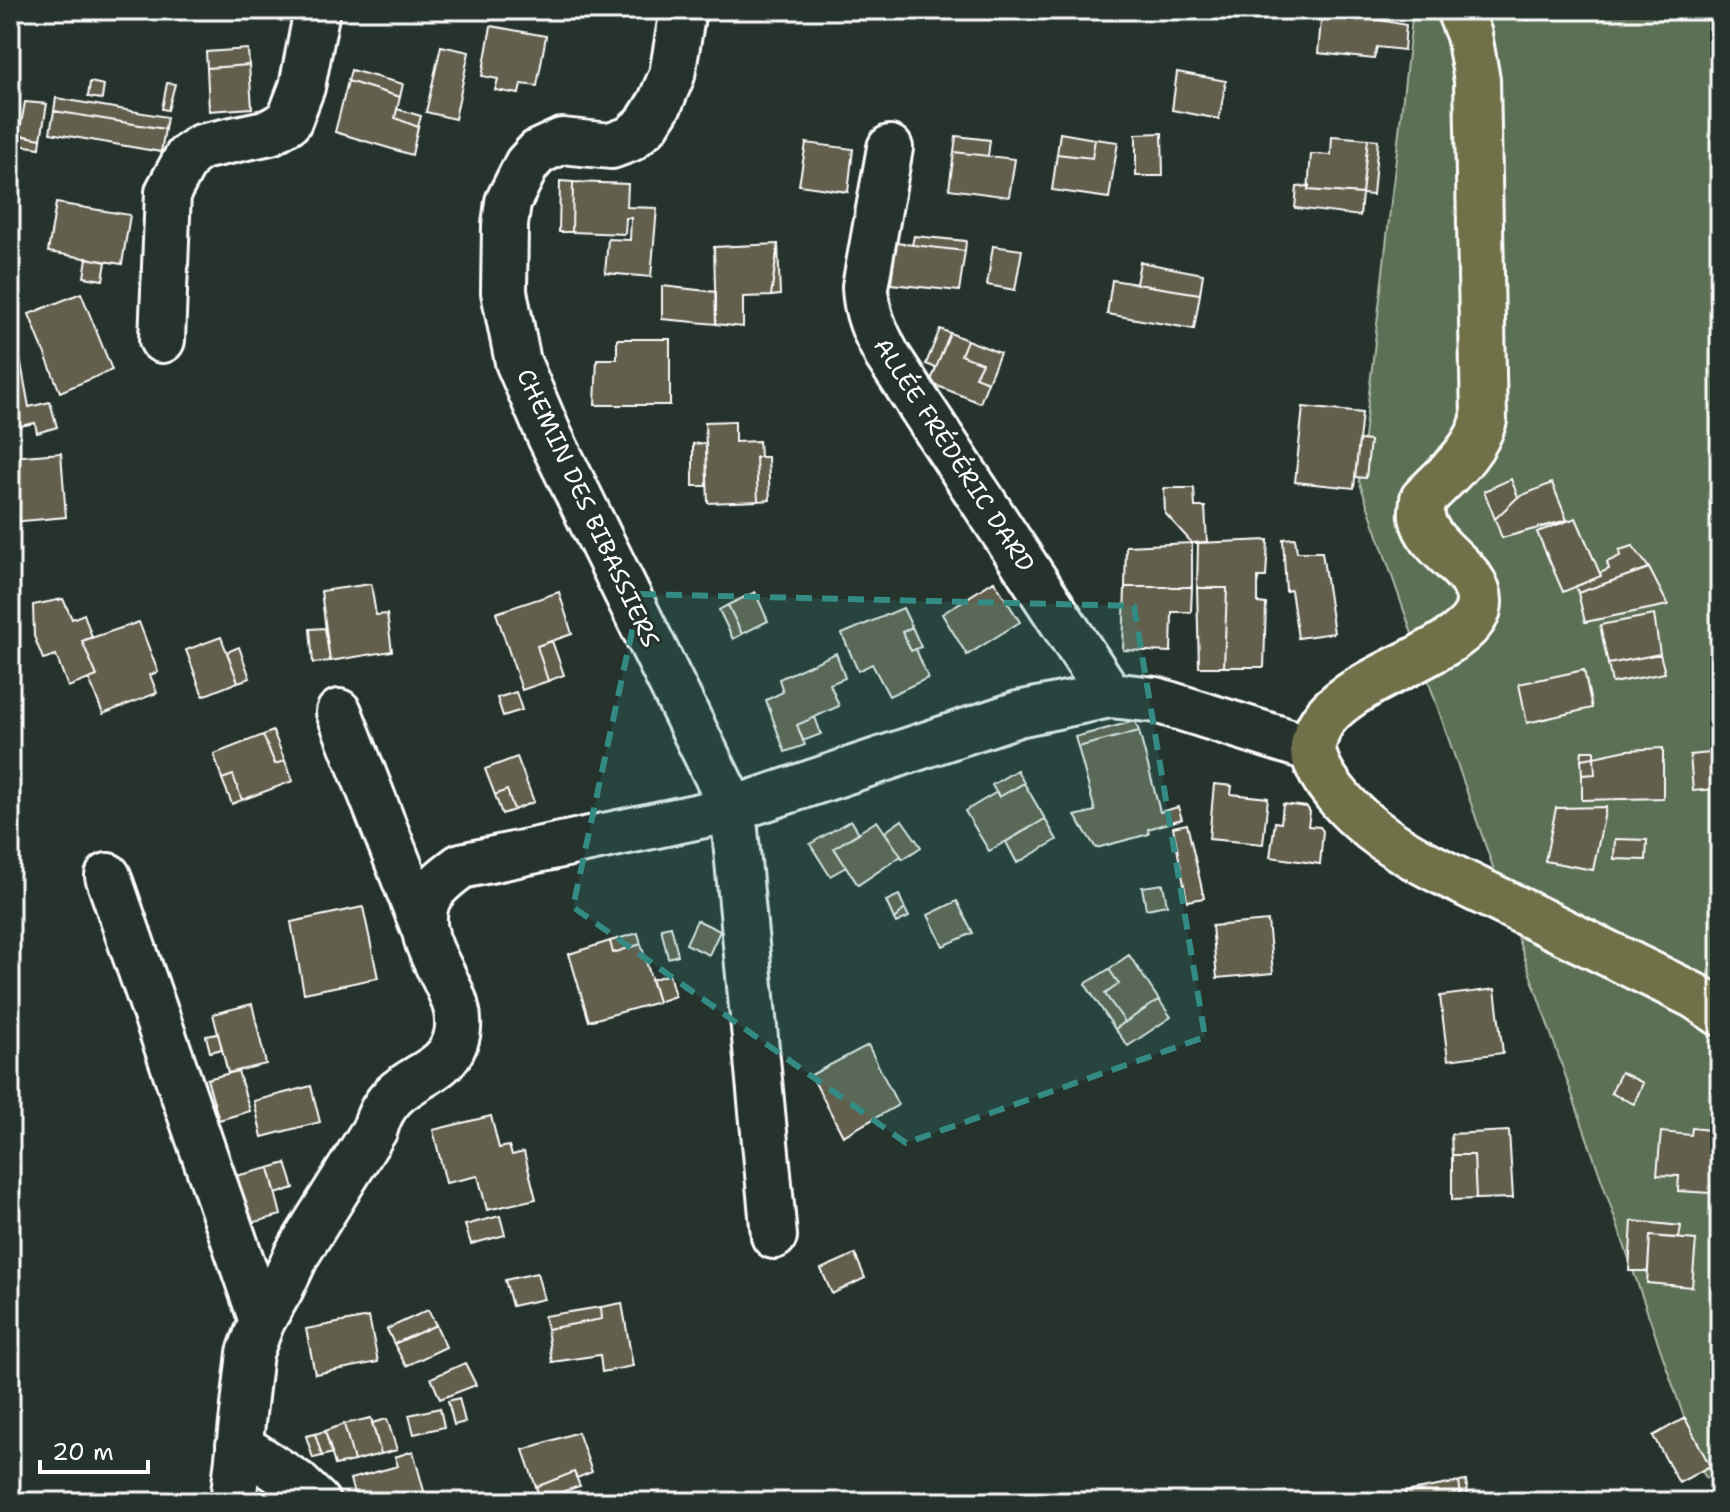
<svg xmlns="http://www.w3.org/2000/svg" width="1730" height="1512" font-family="'Shantell Sans',sans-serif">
	<rect width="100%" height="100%" fill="#26332d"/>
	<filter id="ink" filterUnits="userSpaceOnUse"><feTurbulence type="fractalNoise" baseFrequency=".0125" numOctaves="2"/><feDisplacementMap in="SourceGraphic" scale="16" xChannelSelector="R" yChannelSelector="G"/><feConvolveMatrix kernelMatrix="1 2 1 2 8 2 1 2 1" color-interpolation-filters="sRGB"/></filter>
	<g filter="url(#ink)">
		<path fill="#5c7054" stroke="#aeb8aa" stroke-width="2" d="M1413,10H1720V1491L1704,1475L1359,481Z"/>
		<path fill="#645f4d" stroke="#fff" stroke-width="2" d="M1322,10H1381L1380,20L1406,25L1404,50L1377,47L1374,59L1318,53Z
			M1527,10H1547L1548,17L1528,20Z
			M491,26L546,36L537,86L521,84L519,94L495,90L498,79L482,76Z
			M441,46L469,52L455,119L426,112Z
			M248,49L249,65L207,68L206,52Z
			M249,65L252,108L209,111L207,68Z
			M351,70L403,84L400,97L348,81Z
			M1177,72L1226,81L1219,119L1172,110Z
			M348,81L400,97L395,118L418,127L412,155L335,132Z
			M90,82L104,85L102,99L88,97Z
			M167,83L175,84L168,110L162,109Z
			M56,98L167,117L165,129L54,111Z
			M25,102L47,104L41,139L19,135Z
			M397,109L421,116L418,127L395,118Z
			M54,111L165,129L161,152L50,133Z
			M1060,133L1095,139L1092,158L1057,154Z
			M1162,133L1163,176H1136V134Z
			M19,135L41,139L40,148L18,145Z
			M956,136L990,140L988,156L954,152Z
			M1332,136L1368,139L1362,194L1308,190L1311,154L1331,155Z
			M1095,139L1118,142L1109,198L1052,190L1057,154L1092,158Z
			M1368,139L1378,140L1373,195L1362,194Z
			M806,143L853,149L848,192L799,185Z
			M954,152L1015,159L1009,197L949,189Z
			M560,181L573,182L572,232H559Z
			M573,182L628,184L627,207L657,208L651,277L605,273L608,239L630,240L631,218H626L625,234L572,232Z
			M1309,186L1308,190L1362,194L1360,216L1295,208L1297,187Z
			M56,203L130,215L122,264L48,252Z
			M914,236L966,241L965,251L912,245Z
			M896,243L965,251L959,291L891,284Z
			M778,244L780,295L771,296Z
			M778,244L771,296L743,297V327L716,324L714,247Z
			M993,246L1022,250L1015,290L987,285Z
			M87,258L106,262L103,280L84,277Z
			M1140,262L1203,274L1200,294L1136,284Z
			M1112,280L1200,294L1194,329L1107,314Z
			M662,286L716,292V324L662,319Z
			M81,293L112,370L60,392L29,314Z
			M940,329L950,333L936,368L926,364Z
			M950,333L967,340L961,355L982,363L975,377L988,382L980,403L930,383Z
			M617,339H670V405H595L597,359H617Z
			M967,340L1000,353L988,382L975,377L982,363L961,355Z
			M18,347L29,407L50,402L57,427L37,433L35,423L10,428V349Z
			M1303,407L1362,413L1354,488L1295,482Z
			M735,421V442L759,441L760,457H756L758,501L708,503L705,422Z
			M1359,440L1370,441L1366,478L1355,477Z
			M706,443L707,486H693V444Z
			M61,453L66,517L12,522L10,457Z
			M756,457H768L770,500L758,501Z
			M1511,479L1518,497L1495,519L1484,491Z
			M1552,483L1567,520L1502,538L1495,519L1518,497Z
			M1164,488H1194L1195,507H1205L1207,542L1192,543L1165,513Z
			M1576,518L1601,576L1563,592L1537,532Z
			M1295,538L1297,552H1322L1334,633L1298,638L1291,590L1286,591L1283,539Z
			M1268,540L1266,577H1258V603L1266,604L1264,667H1224L1227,588H1197L1198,543Z
			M1192,543V587H1125L1126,546Z
			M1633,546L1649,568L1578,593L1576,586L1601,576L1600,573L1609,569L1607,562L1620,556L1619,550Z
			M1649,568L1668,605L1585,622L1578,593Z
			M994,581L1020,622L967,655L942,614Z
			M371,584L376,615L387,614L392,651L330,661L321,591Z
			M1125,587H1192L1191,612H1172L1171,652L1123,650Z
			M1197,588H1227L1224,667H1199Z
			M559,592L572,634L537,646L548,681L522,690L496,613Z
			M755,592L768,621L742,634L728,605Z
			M63,599L72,619L84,614L92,637L82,641L97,676L68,687L56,655L43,659L34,636L33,605Z
			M728,605L742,634L733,639L719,610Z
			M903,608L912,627L902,632L911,651L916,649L928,678L889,696L872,664L858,671L842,634Z
			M1654,615L1660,654L1608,664L1600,625Z
			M139,622L158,672L150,675L157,693L103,714L89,679L97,676L82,641Z
			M912,627L921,647L911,651L902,632Z
			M325,628L330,661L313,663L310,629Z
			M221,637L238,682L203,696L186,650Z
			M552,641L564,675L548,681L537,646Z
			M239,647L250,678L238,682L227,652Z
			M836,653L845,678L830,684L839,706L797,725L805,745L785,752L766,700L783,692L779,679Z
			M1660,654L1665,673L1612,683L1608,664Z
			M1584,670L1592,708L1527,723L1519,684Z
			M516,692L522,710L503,716L497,698Z
			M815,717L821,734L803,741L797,725Z
			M1135,721L1139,731L1078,747L1075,737Z
			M273,731L285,761L275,764L263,735Z
			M1139,731L1160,812L1178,807L1182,819L1148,829L1149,834L1096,848L1075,816L1095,811L1078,747Z
			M263,735L275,764L285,761L293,781L242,800L233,775L222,779L214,754Z
			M1663,748V798L1582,800V775L1595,774L1594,757L1627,750Z
			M1582,751H1594V757L1581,759Z
			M1710,753L1714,789L1693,791L1690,755Z
			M517,757L534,802L514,810L507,790L495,795L485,769Z
			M1594,757L1595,774L1582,775L1581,759Z
			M1017,770L1024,783L999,797L992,785Z
			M233,775L242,800L232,804L222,779Z
			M1024,783L1045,819L989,851L965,811L997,792L999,797Z
			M1214,784L1232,786L1231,794L1268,798L1263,844L1209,839Z
			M507,790L514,810L502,814L495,795Z
			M1283,804L1307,807L1310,812L1308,826L1320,827L1323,831L1320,864L1270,857L1275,822L1281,823Z
			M1606,807L1593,870L1545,861L1556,808Z
			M1045,819L1057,840L1017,863L1006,842Z
			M851,820L859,833L834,848L846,867L830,876L810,844Z
			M902,820L921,847L903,859L885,832Z
			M877,821L901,856L858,885L834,848Z
			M1187,824L1204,898L1187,901L1173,827Z
			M1615,839L1647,840L1646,860L1614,859Z
			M1163,884L1167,905L1146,909L1142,887Z
			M899,895L905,909L894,919L886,901Z
			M957,901L973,933L943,946L928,915Z
			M363,907L378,978L304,993L291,922Z
			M905,909L909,917L896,923L894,919Z
			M697,920L720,931L709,955L686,944Z
			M1268,921L1273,973L1217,978L1212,926Z
			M671,926L678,955L668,958L661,928Z
			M638,933L641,944L613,953L610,941Z
			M610,941L613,953L641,944L658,1002L589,1021L569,954Z
			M1129,955L1159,1000L1125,1022L1105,994L1119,984L1109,969Z
			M1109,969L1119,984L1105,994L1125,1022L1115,1029L1085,984Z
			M669,974L675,996L658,1002L651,980Z
			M1495,989L1503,1053L1448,1060L1440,996Z
			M1159,1000L1171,1017L1128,1046L1115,1029Z
			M252,1004L266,1064L228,1073L213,1014Z
			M218,1034L222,1049L210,1052L206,1036Z
			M868,1045L898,1105L843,1136L811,1075Z
			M238,1071L250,1111L219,1120L207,1079Z
			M1621,1072L1643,1083L1634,1104L1611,1093Z
			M311,1086L320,1122L262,1137L254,1101Z
			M491,1116L499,1148L509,1146L512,1155L524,1152L536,1199L487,1210L478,1176L446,1183L433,1130Z
			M1692,1128L1717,1131L1711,1193L1678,1191L1679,1176L1657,1175L1661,1132L1691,1135Z
			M1509,1131L1513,1198L1476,1199L1474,1155H1452L1451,1134Z
			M1452,1155H1474L1476,1199L1452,1200Z
			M286,1163L294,1188L276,1194L269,1168Z
			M269,1168L281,1215L244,1225L231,1177Z
			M500,1216L505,1235L471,1244L465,1225Z
			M1632,1221L1681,1226L1679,1238L1650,1236L1648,1271H1629Z
			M1650,1236L1696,1240L1692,1287L1647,1283Z
			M855,1254L865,1278L832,1294L821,1269Z
			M537,1273L544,1299L512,1306L505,1280Z
			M622,1303L633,1366L602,1372L600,1355L552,1362L547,1329L602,1319L601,1307Z
			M601,1307L602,1319L547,1329L544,1316Z
			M428,1310L436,1325L394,1344L387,1329Z
			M369,1317L378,1362L315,1374L306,1329Z
			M436,1325L446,1347L406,1366L394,1344Z
			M465,1363L476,1385L440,1399L431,1378Z
			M459,1398L465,1422L454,1425L448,1401Z
			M440,1408L444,1427L414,1434L409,1415Z
			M371,1418L381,1454L354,1461L344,1424Z
			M1685,1418L1710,1466L1679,1483L1653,1436Z
			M387,1419L397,1450L381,1454L372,1423Z
			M344,1424L354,1461L335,1465L325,1431Z
			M325,1431L332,1453L322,1456L315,1434Z
			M578,1432L592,1472L577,1478L574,1472L536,1487L523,1450Z
			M315,1434L322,1456L313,1458L306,1436Z
			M413,1451L427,1502H356L350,1479L398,1466L395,1457Z
			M574,1472L580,1486L540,1499L536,1487Z
			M1466,1481L1469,1502H1462L1459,1482Z
			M1459,1482L1462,1502H1406L1405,1492Z"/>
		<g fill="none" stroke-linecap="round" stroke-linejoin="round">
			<defs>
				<path id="minor" d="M683,10L672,75L660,103L647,124L630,139L611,146L562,141L538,152L527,164L508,202L505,225L504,292L518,362L550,437L733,809L774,1236
					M890,148L865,287C866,313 875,332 887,355L1110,695
					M162,340L168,192L187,157L201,147L270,132L289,121L302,87L317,10
					M339,712L426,934
					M108,876L262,1321
					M239,1445L297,1483L317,1502
					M233,1502L250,1353L262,1321L281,1288L297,1254L375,1129C389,1074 441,1082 455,1042C473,992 409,951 427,901C433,886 449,875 461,866L733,809L1018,714L1110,695L1156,700L1312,749"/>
				<path id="major" d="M1459,10L1469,35L1477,80L1484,420C1474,454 1447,474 1423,499C1423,505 1421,512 1422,517C1428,550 1479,569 1479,601C1480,654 1332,676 1316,735C1314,741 1312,746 1313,752C1317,768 1326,782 1336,794C1379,848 1449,875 1509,905C1571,935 1633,966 1695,996L1720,1013"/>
			</defs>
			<use href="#minor" stroke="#fff" stroke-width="50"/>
			<use href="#major" stroke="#fff" stroke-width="50"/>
			<use href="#minor" stroke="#26332d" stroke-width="44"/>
			<use href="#major" stroke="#70704a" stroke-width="44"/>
		</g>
	</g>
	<path fill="#338b84" fill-opacity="0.2" stroke="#338b84" stroke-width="6" stroke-dasharray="16 10" stroke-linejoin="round" d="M640,594L1134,606L1205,1037L906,1143L573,907Z"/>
	<g text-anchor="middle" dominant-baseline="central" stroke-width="6" stroke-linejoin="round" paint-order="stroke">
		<g font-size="24" fill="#fff" stroke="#26332d">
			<text transform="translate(954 455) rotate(57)">ALLÉE FRÉDÉRIC DARD</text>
			<text transform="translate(588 508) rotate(65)">CHEMIN DES BIBASSIERS</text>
		</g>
	</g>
	<rect width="1730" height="1512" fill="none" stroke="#26332d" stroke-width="40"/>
	<rect x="20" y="20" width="1690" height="1472" fill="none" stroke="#fff" stroke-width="3" filter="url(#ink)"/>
	<path d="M40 1460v12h108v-12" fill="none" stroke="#ffffff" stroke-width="4"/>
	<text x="52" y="1460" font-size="24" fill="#ffffff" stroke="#26332d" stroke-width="6" paint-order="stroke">20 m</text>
</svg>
